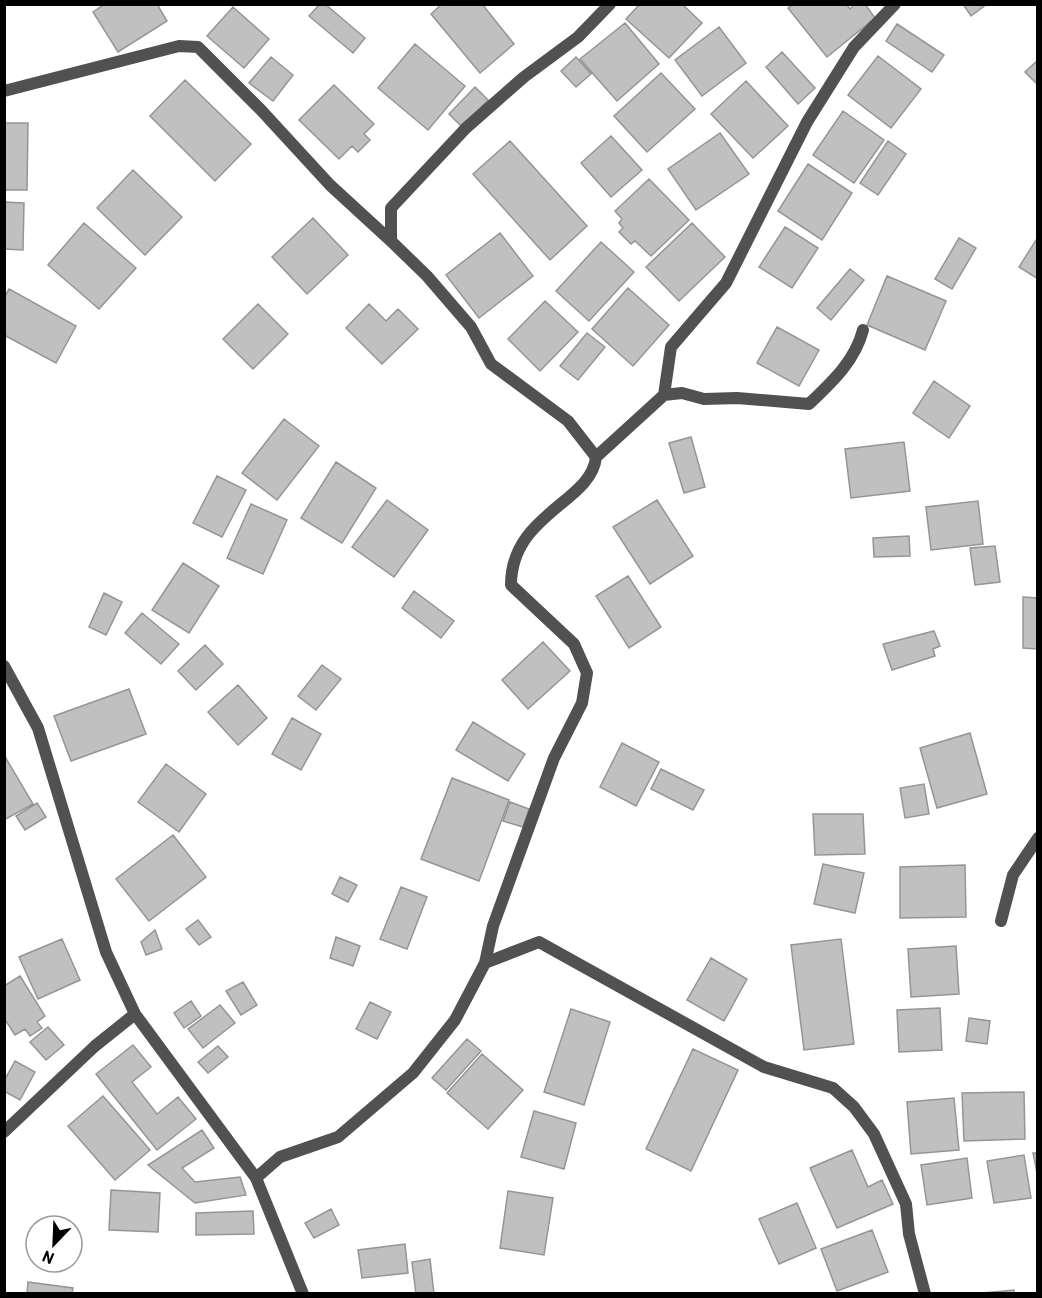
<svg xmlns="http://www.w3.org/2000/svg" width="1042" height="1298" font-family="Barlow,sans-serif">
	<rect width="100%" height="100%" fill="#fff"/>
	<path fill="#c0c0c0" stroke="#959595" stroke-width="1.5" d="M105,4H157L167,21L118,52L93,12Z
		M320,4H325L365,38L353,53L309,16Z
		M442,4H482L514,44L480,73L431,14Z
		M640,4H682L702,23L669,58L626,19Z
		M793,4H846L850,9L855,4H865L875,18L827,57L788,8Z
		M963,4H987L971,16Z
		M233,7L269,39L244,68L207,36Z
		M625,23L659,64L617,101L580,59Z
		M897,24L944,55L932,72L886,41Z
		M719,27L746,63L702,96L675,60Z
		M415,44L465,86L428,130L378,88Z
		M782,52L815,88L798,104L766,67Z
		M878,56L921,89L891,128L848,95Z
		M271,57L293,75L273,101L249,83Z
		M576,57L591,74L576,87L561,71Z
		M1038,60V85L1025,72Z
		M661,73L695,109L647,152L614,116Z
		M185,80L251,144L215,181L150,116Z
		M746,81L788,126L753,158L711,114Z
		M334,85L374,124L364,134L370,140L358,152L352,146L339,159L299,120Z
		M475,87L488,100L462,127L449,114Z
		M843,111L884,140L854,183L813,155Z
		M4,123H28L27,190H4Z
		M720,133L749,174L696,210L668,169Z
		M611,136L642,170L611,197L581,163Z
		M510,141L587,226L550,260L473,174Z
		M888,141L906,154L878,195L860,183Z
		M808,164L852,193L822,240L778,211Z
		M133,170L182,217L145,255L97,208Z
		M649,179L689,220L651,256L635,241L631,244L619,232L623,228L619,223L622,219L615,211Z
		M4,202L24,203L23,250L4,249Z
		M313,218L348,255L307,294L272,257Z
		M84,223L136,268L99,309L48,265Z
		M692,223L725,257L679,301L646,267Z
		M785,227L818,248L792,288L759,267Z
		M500,233L533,276L479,318L446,275Z
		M1038,237V279L1019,267Z
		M959,238L976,248L952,289L935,279Z
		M601,242L634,272L589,321L556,291Z
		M850,269L864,280L831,320L817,308Z
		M887,276L946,301L925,350L867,325Z
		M628,288L669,325L633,366L592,329Z
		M9,289L76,326L56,363L4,335V298Z
		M545,301L578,332L540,371L508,339Z
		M258,304L288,334L253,369L223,339Z
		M369,304L386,321L398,309L418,329L382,364L346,328Z
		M777,327L819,350L799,386L757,363Z
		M587,333L605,347L578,380L560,366Z
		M934,381L970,406L949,438L913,413Z
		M284,419L319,446L277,500L242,473Z
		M691,437L705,487L684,493L669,443Z
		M904,442L910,491L851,498L845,449Z
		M336,462L376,488L342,543L301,518Z
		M217,476L246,490L222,537L193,523Z
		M387,500L428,530L394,577L352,547Z
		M657,500L693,556L650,584L613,527Z
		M978,501L983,544L931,550L926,507Z
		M251,504L287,520L263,574L227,558Z
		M909,536L910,556L874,557L873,538Z
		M995,546L1000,582L975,585L970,548Z
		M183,563L219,586L189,633L152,610Z
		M628,576L661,627L629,648L596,596Z
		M414,591L454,621L441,638L402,608Z
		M104,593L122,602L106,635L89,627Z
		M1023,597L1038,598V649L1023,648Z
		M142,613L179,644L161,664L125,633Z
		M934,631L940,646L933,649L935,656L892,670L883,644Z
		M543,642L570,671L528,709L502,680Z
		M205,645L223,664L196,690L178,671Z
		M322,665L341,679L316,710L298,696Z
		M238,685L267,718L238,745L208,712Z
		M129,689L146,734L71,761L54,716Z
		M292,718L321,734L301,770L272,754Z
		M473,722L525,754L508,781L456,750Z
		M970,733L987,794L937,808L920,748Z
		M622,743L659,762L636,806L600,787Z
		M4,755L33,804L4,820Z
		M166,764L206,794L179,832L138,802Z
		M661,769L704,790L693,810L651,789Z
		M452,778L509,800L479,881L421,859Z
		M924,784L929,814L905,818L900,788Z
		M510,802L529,809L523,827L503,821Z
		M37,803L46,817L25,830L16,816Z
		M813,814H863L865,854L815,855Z
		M173,835L206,877L149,921L116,879Z
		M823,864L864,873L855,913L814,904Z
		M965,865L966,917L900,918V867Z
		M340,877L357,885L348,902L332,894Z
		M401,887L427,897L407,949L380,939Z
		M198,920L211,937L199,945L186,929Z
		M155,930L162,949L146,955L141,942Z
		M336,937L360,946L353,966L330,958Z
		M62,939L80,980L38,999L19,957Z
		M841,939L854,1044L804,1050L791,945Z
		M956,946L959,994L911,997L908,949Z
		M711,958L747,979L724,1021L687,1000Z
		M20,976L45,1016L37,1022L42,1028L30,1036L25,1029L15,1035L4,1018V986Z
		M243,982L257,1005L241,1015L226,991Z
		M191,1001L201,1016L184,1028L174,1013Z
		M370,1002L391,1012L377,1039L356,1029Z
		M220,1005L235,1023L203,1048L188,1029Z
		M940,1008L942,1050L899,1052L897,1010Z
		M571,1009L610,1022L584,1105L544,1092Z
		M969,1018L990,1021L987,1044L966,1041Z
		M48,1027L64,1045L46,1060L30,1042Z
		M467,1039L481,1051L446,1090L432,1078Z
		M133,1045L151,1067L132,1082L157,1114L178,1097L196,1119L157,1150L96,1074Z
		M218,1046L228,1057L208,1073L198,1062Z
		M693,1049L738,1070L691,1171L646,1149Z
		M482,1054L523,1090L488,1129L447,1093Z
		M15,1061L35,1072L20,1100L4,1091V1081Z
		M1024,1092L1025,1139L964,1141L962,1093Z
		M103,1096L150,1150L115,1180L68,1126Z
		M954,1098L959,1150L911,1154L907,1102Z
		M534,1111L576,1123L564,1169L521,1157Z
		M202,1130L214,1148L182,1168L195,1182L240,1177L246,1195L195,1203L148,1165Z
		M852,1150L868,1187L882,1180L893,1204L837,1228L810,1168Z
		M1033,1153H1038V1178Z
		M1024,1155L1031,1198L994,1203L987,1161Z
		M967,1158L972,1198L927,1205L921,1165Z
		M111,1190L160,1193L158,1232L109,1230Z
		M508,1191L553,1198L544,1255L500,1248Z
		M797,1203L816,1248L779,1264L759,1219Z
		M331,1209L339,1225L314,1238L305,1223Z
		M253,1211L254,1234L196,1235V1213Z
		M872,1230L888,1272L837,1291L821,1249Z
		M405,1244L408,1273L362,1278L358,1250Z
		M430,1259L434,1294H416L412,1262Z
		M28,1282L73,1288L72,1294H27Z
		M1014,1290V1294H971Z"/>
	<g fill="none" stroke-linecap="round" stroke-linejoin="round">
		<path stroke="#515151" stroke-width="12" d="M4,91L179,46L198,47L261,110L330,185L391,241
			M664,395L671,347L726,283L807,122L854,47L895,4
			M596,457L568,421L491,364L471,327L427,276L391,241V208L466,128L524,77L578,37L610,4
			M4,666L38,728L106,952L135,1014L256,1178L303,1294
			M1001,921L1013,875L1038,838
			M485,963L539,942L764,1067L833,1088L854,1107L874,1134L906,1204L909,1234L925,1294
			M4,1132L95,1046L135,1014
			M256,1178L280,1157L338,1137L413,1073L455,1020L485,963L493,926L554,758L582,703L587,673L574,644L511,585C511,514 592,502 596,457L664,395L682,393L704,399L737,398L809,404C832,382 855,361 863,330"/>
	</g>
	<rect width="1042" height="1298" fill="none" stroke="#000000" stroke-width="12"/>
	<g transform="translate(54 1244) rotate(203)"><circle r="28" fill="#ffffff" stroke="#999999" stroke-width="1.5"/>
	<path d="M0-4.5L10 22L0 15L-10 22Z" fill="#000000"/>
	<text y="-9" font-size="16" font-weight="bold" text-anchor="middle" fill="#000000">N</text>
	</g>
</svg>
